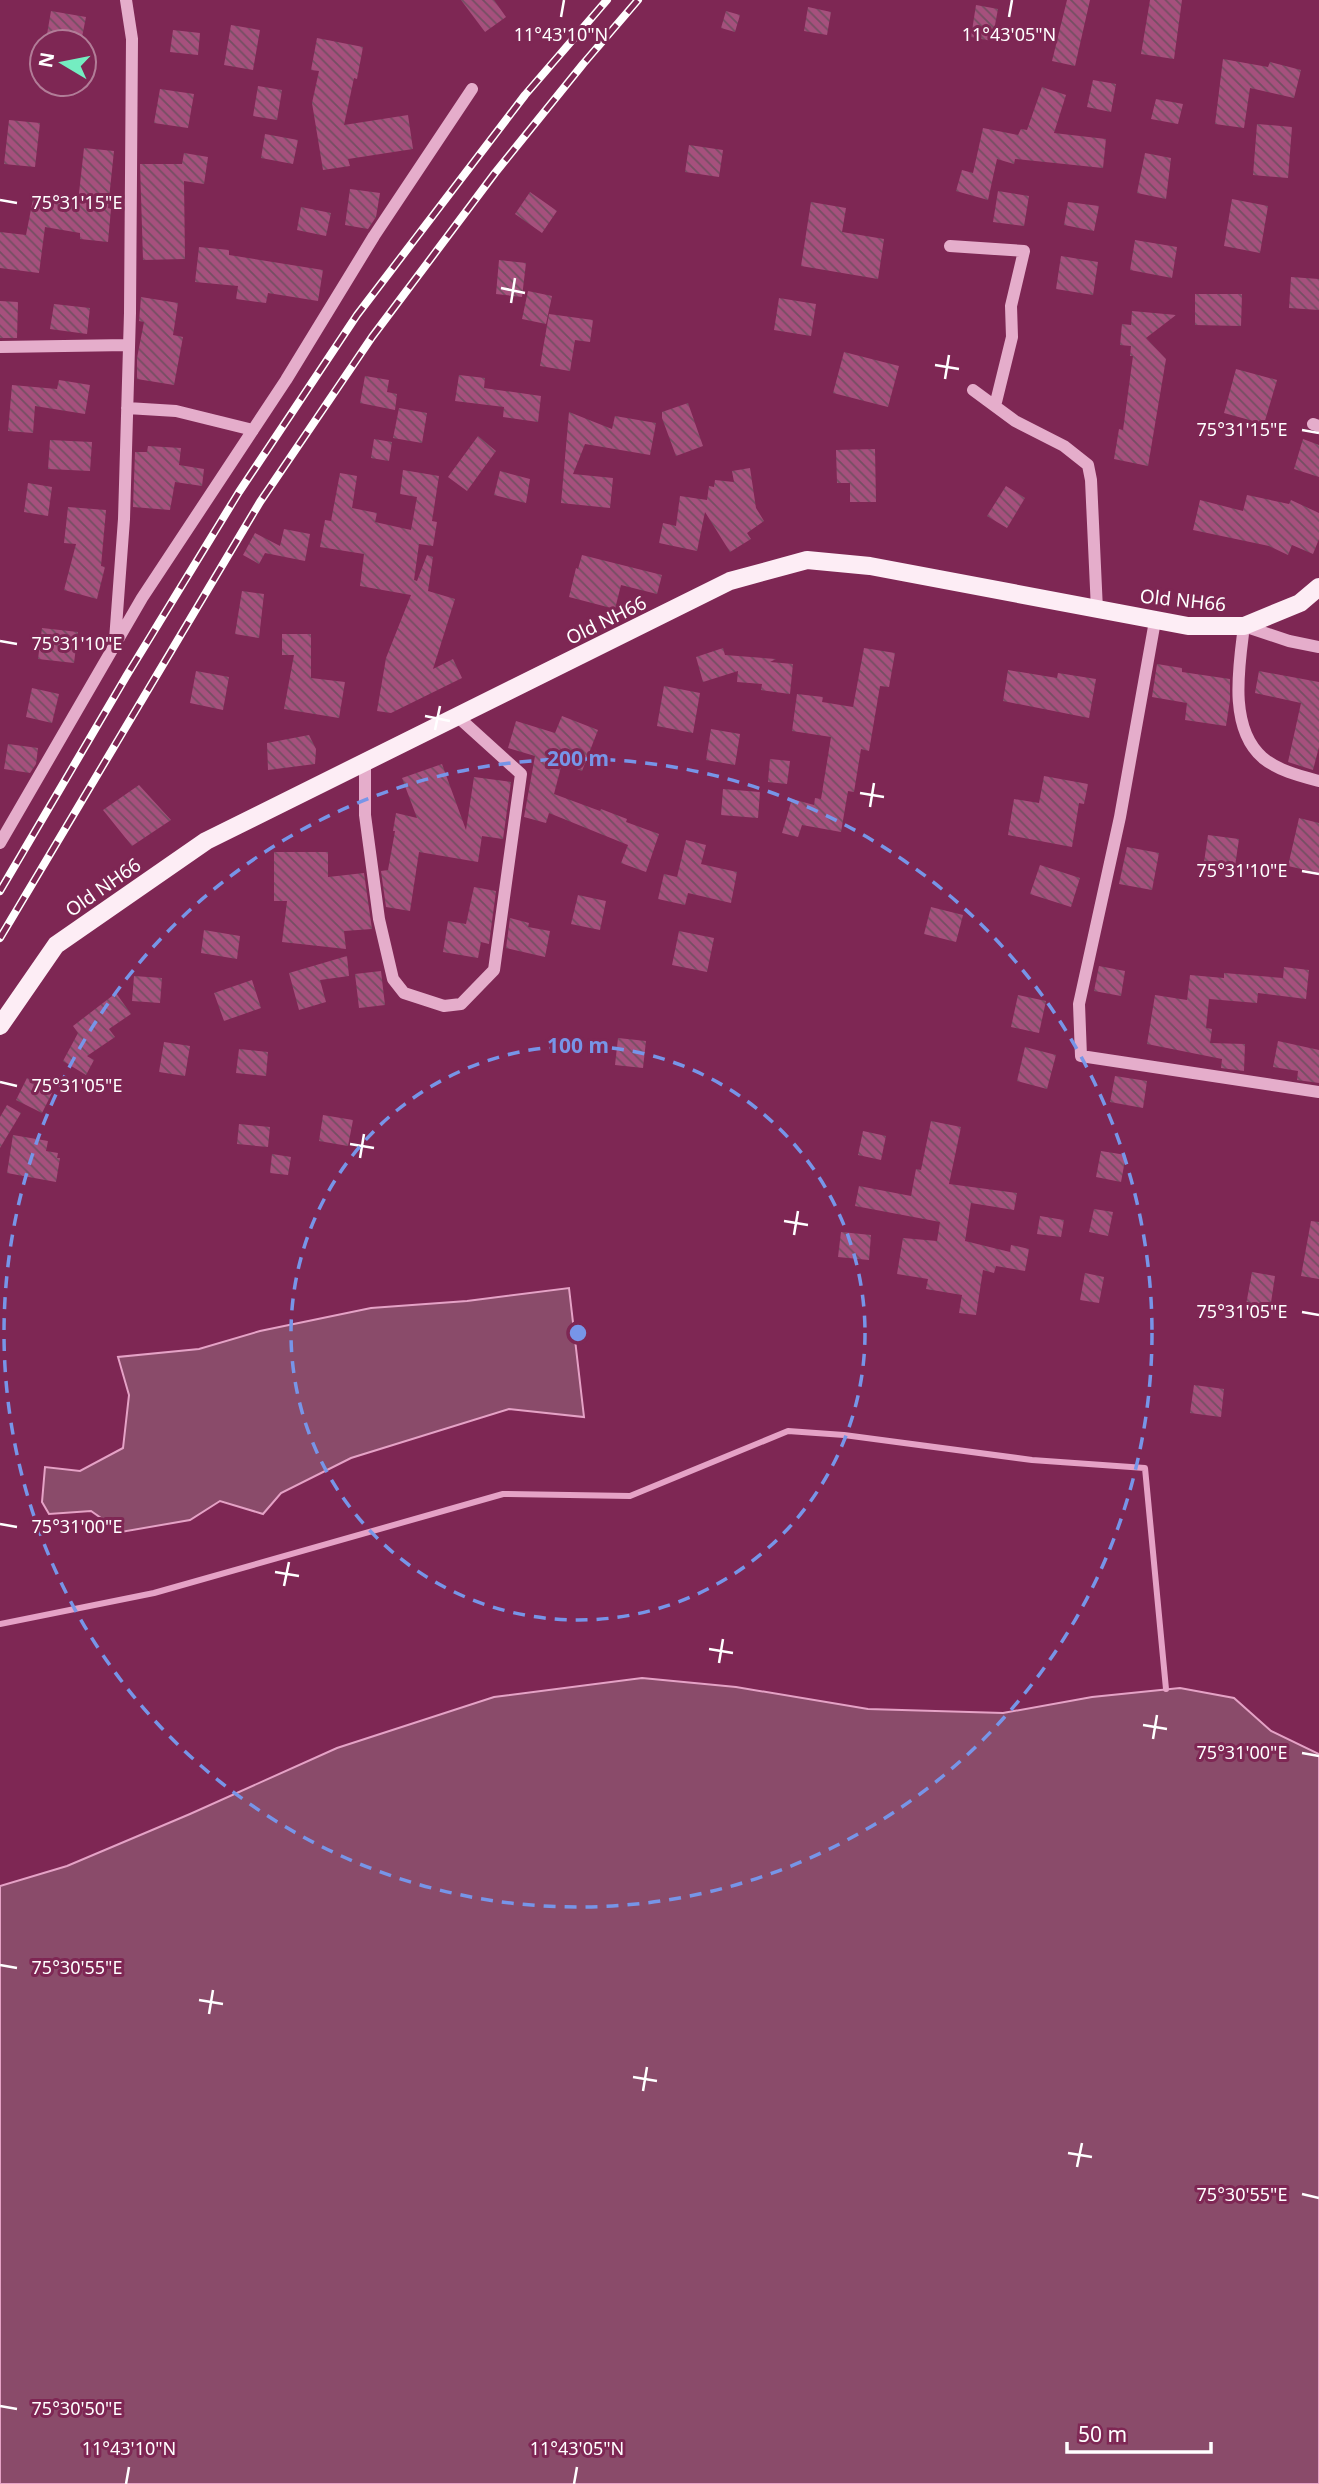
<svg xmlns="http://www.w3.org/2000/svg" width="1319" height="2484" font-family="'Noto Sans',sans-serif">
	<defs>
		<pattern id="building-back-hatch" width="6" height="6" patternUnits="userSpaceOnUse" patternTransform="scale(1.75)"><rect width="6" height="6" fill="#a6507d"/><path d="M-1 5l2 2M0 0l6 6M5-1l2 2" fill="none" stroke="#744e62"/></pattern>
	</defs>
	<rect width="100%" height="100%" fill="#7e2754"/>
	<path fill="#8a4b6a" stroke="#e5a2c6" stroke-width="2" d="M569,1288L584,1417L509,1409L351,1458L281,1493L263,1514L220,1501L190,1520L121,1532L91,1511L49,1514L42,1502L45,1467L80,1471L123,1448L129,1395L118,1357L199,1349L260,1331L371,1308L467,1301Z
		M642,1678L736,1687L868,1709L1003,1713L1092,1697L1180,1688L1234,1698L1271,1731L1319,1754V2484H0V1886L67,1866L190,1814L337,1748L494,1697Z"/>
	<g fill="none" stroke-linecap="round" stroke-linejoin="round">
		<path stroke="#e5a2c6" stroke-width="6" d="M0,1624L154,1593L503,1494L630,1496L788,1431L844,1435L1032,1460L1145,1468L1166,1689"/>
	</g>
	<path fill="url(#building-back-hatch)" d="M461,0H494L506,17L485,32Z
		M1067,0H1090L1075,66L1052,61Z
		M1150,0H1182L1174,59L1141,54Z
		M976,5L998,9L992,41L971,37Z
		M808,7L831,12L827,35L804,31Z
		M51,11L86,17L81,42L46,40Z
		M726,11L740,15L735,32L721,28Z
		M231,25L260,30L253,70L224,65Z
		M173,30L200,33L198,55L170,52Z
		M317,38L363,47L357,79L354,78L344,125L408,115L413,149L348,159L350,166L323,170L312,103L319,71L311,70Z
		M1223,59L1268,67L1270,62L1301,70L1294,98L1250,88L1244,128L1215,124Z
		M1093,80L1116,84L1111,112L1087,107Z
		M258,86L282,90L277,120L253,116Z
		M1042,87L1066,95L1054,133L1106,139L1103,168L1015,159L1014,164L997,159L988,200L956,191L962,170L973,173L983,128L1018,135L1021,129L1027,130Z
		M160,89L194,94L188,128L154,123Z
		M1156,99L1183,104L1178,124L1151,119Z
		M9,120L40,123L35,167L4,164Z
		M1257,124L1292,127L1288,178L1253,175Z
		M265,134L298,140L293,164L261,158Z
		M689,145L723,150L719,177L685,172Z
		M84,148L114,151L108,208L111,209L108,242L80,239V233L45,227L39,273L0,268V232L26,235L34,194L78,202Z
		M184,153L208,157L204,184L184,181L185,259L143,260L140,164H182Z
		M1145,153L1171,158L1166,199L1137,193Z
		M350,189L380,193L376,217L368,229L345,225Z
		M998,191L1029,196L1024,226L993,222Z
		M530,192L557,211L542,233L515,214Z
		M1232,199L1268,206L1260,253L1224,246Z
		M811,202L846,208L842,232L884,239L878,279L801,266Z
		M1068,202L1099,206L1094,231L1064,225Z
		M301,207L331,213L326,236L297,230Z
		M1135,240L1177,247L1172,278L1130,270Z
		M199,247L229,250V255L323,270L318,301L268,293L266,303L236,299L238,286L195,282Z
		M1061,256L1098,262L1093,295L1056,289Z
		M499,260L526,263L522,297L496,294Z
		M1291,277L1319,279V310L1289,308Z
		M528,291L552,296L546,324L522,319Z
		M1195,294H1242L1241,326L1195,325Z
		M141,297L178,303L173,335L183,337L174,385L137,379V358L144,322L139,321Z
		M779,298L816,304L811,336L774,330Z
		M0,301L18,302L17,338H0Z
		M54,304L90,308L87,334L50,329Z
		M1132,311L1176,315L1146,338L1166,359L1148,466L1114,459L1119,429L1123,430L1133,356H1130L1131,346L1120,345L1122,324L1131,325Z
		M549,314L593,320L590,342L575,340L570,371L540,366Z
		M844,352L899,366L888,407L833,393Z
		M1236,369L1277,380L1264,424L1224,413Z
		M459,375L485,378L484,388L541,396L538,422L503,417L504,407L455,401Z
		M365,376L389,380L387,392L397,394L395,410L360,403Z
		M59,380L90,385L85,414L35,406L33,433L8,431L12,385L57,389Z
		M688,403L703,446L676,456L662,418V412Z
		M399,408L427,413L422,443L393,438Z
		M569,412L612,429L615,416L656,423L650,455L585,444L573,474L613,478L610,508L561,503Z
		M478,436L496,451L467,491L448,477Z
		M374,439L392,442L389,461L371,458Z
		M1303,439L1319,445V477L1294,469Z
		M50,440L92,442L90,471L48,469Z
		M148,446L181,448L179,465L204,469L202,486L175,482L170,510L133,507L135,452H147Z
		M875,449L876,502H850V483H837L836,450Z
		M750,468L756,508L764,521L747,533L751,539L730,552L705,512L697,551L659,543L663,523L676,526L680,496L707,500L709,486L714,487L715,480L734,482L732,471Z
		M403,470L439,476L432,521L437,522L433,546L419,544L414,580L417,581L427,555L433,557L428,591L455,599L433,669L453,659L462,678L391,713L377,711L386,658L411,595L360,586L364,554L320,547L325,520L331,521L340,473L357,476L352,508L377,513L375,522L411,530L417,497L400,494Z
		M500,471L530,479L526,503L494,495Z
		M28,483L52,487L48,516L24,512Z
		M1006,486L1025,498L1007,528L987,516Z
		M1247,495L1289,504L1291,500L1319,513V539L1313,554L1292,545L1288,555L1269,546L1193,530L1200,500L1243,511Z
		M68,507L106,510L101,566L105,567L97,599L64,590L76,544L64,543Z
		M284,529L310,534L305,561L265,553L259,564L243,555L255,533L280,546Z
		M582,555L662,575L657,594L621,585L615,609L569,597L576,568L578,569Z
		M242,591L264,594L259,638L235,634Z
		M42,628L78,632L74,663L38,659Z
		M282,634H311V678L345,682L339,718L284,709L294,655H282Z
		M723,648L725,655L776,659L770,662L793,664L790,694L761,690L762,684L737,682L738,671L703,682L696,657Z
		M864,648L895,653L889,687L880,686L869,751L861,749L854,792L848,791L841,832L802,825L798,837L782,833L792,799L814,805L815,798L821,799L831,737L792,731L797,694L823,697L822,702L853,707Z
		M1157,664L1182,668V672L1230,679V700L1226,726L1185,720L1187,703L1152,697Z
		M1008,670L1057,678L1058,673L1096,679L1089,718L1003,701Z
		M196,671L229,677L223,710L190,703Z
		M1259,671L1319,682V747L1313,770L1288,762L1301,703L1255,693Z
		M664,686L700,693L693,733L657,726Z
		M32,688L59,694L52,723L26,717Z
		M562,716L598,730L582,771L562,763L554,794L600,811L601,809L627,819L626,822L659,834L646,872L621,863L628,845L549,813L546,823L524,817L535,756L508,748L516,721L555,733Z
		M711,729L740,734L735,765L706,760Z
		M309,735L316,749L315,764L268,770L267,743Z
		M8,744L38,748L36,764L30,773L4,769Z
		M770,759L790,761L787,784L768,782Z
		M442,764L466,830L474,777L511,782L503,839L482,836L478,862L419,852L410,911L386,907L381,871L388,870L395,831H393L396,813L417,818L402,778Z
		M1044,776L1088,784L1084,804L1079,803L1072,847L1008,835L1014,799L1039,803Z
		M139,785L171,820L132,846L103,810Z
		M723,789L760,792L758,818L721,815Z
		M1299,818L1319,823V873L1288,866Z
		M1208,835L1239,839L1235,866L1204,862Z
		M686,840L706,845L701,864L737,872L731,903L688,893L685,905L658,899L664,874L677,877Z
		M1127,847L1159,853L1152,890L1119,884Z
		M274,852H328V877L364,873L372,929L344,931L346,949L282,942L287,901H274Z
		M1040,865L1080,878L1071,907L1030,894Z
		M474,887L496,891L489,944L481,942L478,958L443,952L448,921L466,924Z
		M578,895L606,901L600,930L571,924Z
		M931,907L963,915L956,942L924,934Z
		M510,918L529,923L528,927L550,931L545,957L506,948Z
		M204,930L240,936L237,959L201,953Z
		M679,931L714,938L707,972L672,965Z
		M347,956L349,976L320,980L326,1002L299,1010L289,973Z
		M1099,966L1125,971L1121,996L1094,991Z
		M1284,967L1309,970L1306,999L1258,993L1257,1003L1209,999L1206,1028L1212,1029L1210,1043L1245,1044L1244,1071L1221,1068L1222,1059L1147,1044L1155,995L1187,1000L1190,975L1224,978V973L1283,978Z
		M381,971L385,1005L359,1008L355,974Z
		M134,976L162,978L160,1003L132,1001Z
		M252,980L261,1008L224,1021L214,993Z
		M116,993L131,1014L109,1029L115,1037L87,1056L94,1060L86,1075L63,1061L78,1033L73,1026Z
		M1018,995L1046,1001L1039,1033L1011,1027Z
		M618,1038L646,1041L643,1068L615,1065Z
		M1278,1041L1319,1050V1083L1297,1080L1298,1071L1273,1067Z
		M164,1042L190,1046L185,1076L159,1072Z
		M1025,1047L1056,1055L1047,1089L1017,1081Z
		M239,1049L268,1052L266,1076L236,1073Z
		M1115,1076L1147,1081L1143,1108L1110,1102Z
		M27,1078L53,1091L42,1113L16,1100Z
		M7,1105L21,1113L0,1148V1117Z
		M323,1115L353,1120L348,1146L319,1141Z
		M931,1121L961,1127L949,1184L1017,1193L1014,1210L971,1203L965,1241L1010,1252L1011,1245L1029,1249L1025,1271L996,1266L994,1273L983,1270L976,1315L959,1313L962,1295L926,1289L928,1279L897,1274L903,1238L937,1241L940,1222L855,1206L859,1186L911,1196L916,1169L921,1170Z
		M239,1124L270,1127L268,1147L237,1144Z
		M863,1131L886,1136L881,1160L858,1155Z
		M13,1135L48,1141L46,1151L58,1153L57,1158H60L56,1182L7,1173Z
		M1101,1151L1126,1155L1121,1182L1096,1177Z
		M272,1154L291,1157L288,1175L270,1173Z
		M1094,1209L1113,1212L1108,1236L1089,1232Z
		M1040,1216L1064,1220L1061,1237L1037,1234Z
		M1311,1221L1319,1222V1279L1301,1276Z
		M841,1232L871,1235L869,1260L838,1257Z
		M1252,1272L1275,1276L1270,1309L1246,1305Z
		M1085,1273L1104,1277L1099,1303L1080,1300Z
		M1194,1385L1224,1389L1221,1417L1190,1413Z"/>
	<g fill="none" stroke-linecap="round" stroke-linejoin="round">
		<path stroke="#e5adcb" stroke-width="12" d="M950,246L1024,251L1011,306L1012,337L995,406
			M0,347L128,345
			M973,390L1015,421L1064,446L1088,465L1091,480L1097,610
			M127,408L176,411L253,430
			M1313,424L1319,426
			M1155,621L1120,817L1079,1004L1081,1056L1319,1092
			M115,640L124,519L130,313L132,39L126,0
			M1319,647L1289,641L1244,626C1239,666 1228,728 1263,758C1279,771 1300,776 1319,781
			M365,762V815L379,919L393,979L404,993L444,1006L461,1004L494,970L521,774L458,717
			M0,843L142,598L286,380L374,236L472,89"/>
		<path stroke="#fdedf5" stroke-width="18" d="M0,1026L56,945L206,841L730,581L807,560L870,566L1188,626H1244L1300,603L1319,587"/>
		<defs>
			<path id="rail" d="M0,891L127,675L239,492L357,315L525,95L607,0
				M0,938L260,502L372,337L495,173L583,64L638,0"/>
		</defs>
		<use href="#rail" stroke="#fff" stroke-width="8"/>
		<use href="#rail" stroke="#7e2754" stroke-width="5" stroke-dasharray="16" stroke-linecap="butt"/>
	</g>
	<path fill="none" stroke="#fff" stroke-width="2.5" d="M561,17L564,0M1009,17L1012,0M0,200L17,203M501,288L525,293M511,303L515,278M935,365L959,369M945,379L949,355M1302,430L1319,433M0,641L17,644M425,716L450,721M435,730L440,706M860,793L884,797M870,807L874,783M1302,871L1319,874M0,1082L17,1086M350,1144L374,1148M360,1158L364,1134M784,1221L808,1225M794,1235L798,1211M1302,1312L1319,1315M0,1524L17,1527M275,1572L299,1576M284,1586L289,1562M709,1649L733,1653M719,1663L723,1639M1143,1725L1167,1729M1153,1739L1157,1715M1302,1753L1319,1756M0,1965L17,1968M199,2000L223,2004M209,2014L213,1990M633,2077L657,2081M643,2091L647,2067M1068,2153L1092,2157M1077,2167L1082,2143M1302,2194L1319,2198M0,2406L17,2409M126,2484L129,2467M574,2484L577,2467"/>
	<g fill="none" stroke="#7795e8" stroke-width="3.5" stroke-dasharray="12 9">
		<circle cx="578" cy="1333" r="287"/>
		<circle cx="578" cy="1333" r="574"/>
	</g>
	<g text-anchor="middle" dominant-baseline="central" stroke-width="6" stroke-linejoin="round" paint-order="stroke">
		<g font-size="19" fill="#fff" stroke="#7e2754">
			<text transform="translate(1183 600) rotate(6)">Old NH66</text>
			<text transform="translate(606 620) rotate(-26)">Old NH66</text>
			<text transform="translate(103 887) rotate(-35)">Old NH66</text>
		</g>
	</g>
	<g font-size="18" text-anchor="middle" fill="#fff" stroke="#7e2754" stroke-width="6" stroke-linejoin="round" paint-order="stroke">
		<text x="561" y="41">11°43'10"N</text>
		<text x="1009" y="41">11°43'05"N</text>
		<text x="77" y="209">75°31'15"E</text>
		<text x="1242" y="436">75°31'15"E</text>
		<text x="77" y="650">75°31'10"E</text>
		<text x="1242" y="877">75°31'10"E</text>
		<text x="77" y="1092">75°31'05"E</text>
		<text x="1242" y="1318">75°31'05"E</text>
		<text x="77" y="1533">75°31'00"E</text>
		<text x="1242" y="1759">75°31'00"E</text>
		<text x="77" y="1974">75°30'55"E</text>
		<text x="1242" y="2201">75°30'55"E</text>
		<text x="77" y="2415">75°30'50"E</text>
		<text x="129" y="2455">11°43'10"N</text>
		<text x="577" y="2455">11°43'05"N</text>
	</g>
	<circle cx="578" cy="1333" r="10" fill="#7795e8" stroke="#7e2754" stroke-width="3.5"/>
	<g font-size="21" text-anchor="middle" font-weight="bold" fill="#7795e8" stroke="#7e2754" stroke-width="6" stroke-linejoin="round" paint-order="stroke">
		<text x="578" y="766">200 m</text>
		<text x="578" y="1053">100 m</text>
	</g>
	<g transform="translate(63 63) rotate(280)"><circle r="33" fill="#7e2754" stroke="#b27d98" stroke-width="2"/>
	<path d="M0-5L12 26L0 18L-12 26Z" fill="#74edc1"/>
	<text y="-10" font-size="19" font-weight="bold" text-anchor="middle" fill="#ffffff">N</text>
	</g>
	<path d="M1067 2442v10h144v-10" fill="none" stroke="#ffffff" stroke-width="3.5"/>
	<text x="1078" y="2442" font-size="21" fill="#ffffff" stroke="#7e2754" stroke-width="5" paint-order="stroke">50 m</text>
</svg>
